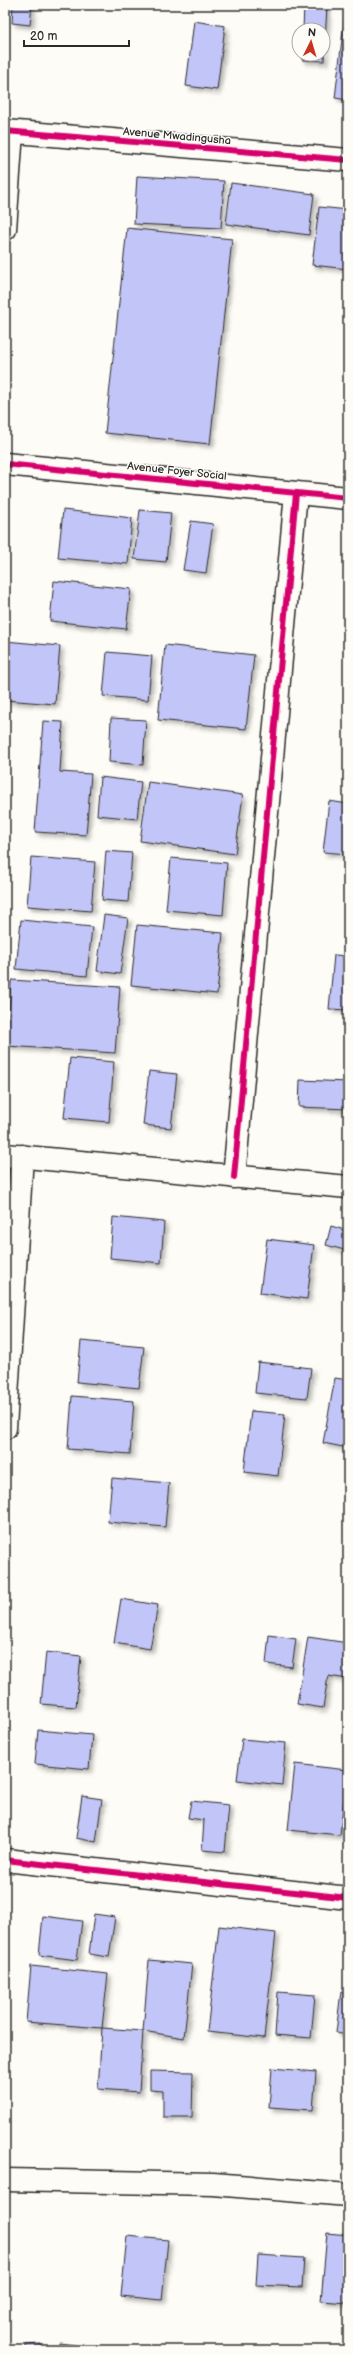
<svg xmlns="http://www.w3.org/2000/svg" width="353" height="2355" font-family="'Balsamiq Sans',sans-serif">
	<defs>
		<filter id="shadow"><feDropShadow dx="3.5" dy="3.5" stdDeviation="2" flood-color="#0004"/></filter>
	</defs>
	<rect width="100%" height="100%" fill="#fdfcf7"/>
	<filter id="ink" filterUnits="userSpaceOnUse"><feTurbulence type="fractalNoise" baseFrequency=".025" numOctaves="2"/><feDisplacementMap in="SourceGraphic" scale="8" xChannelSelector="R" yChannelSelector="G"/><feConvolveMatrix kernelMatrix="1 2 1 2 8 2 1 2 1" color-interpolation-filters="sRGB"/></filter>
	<g filter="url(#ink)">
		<path fill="#c2c5f7" stroke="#2b2b2b" filter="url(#shadow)" d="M13,5H32L30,25L12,23Z
			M304,5H327L324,61L302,60V54H323V30H303Z
			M345,14L348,15V100L335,98Z
			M194,21L225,26L217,90L186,86Z
			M137,176L224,181L221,228L134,224Z
			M231,183L314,194L309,235L226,224Z
			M319,207L348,210V269L312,265Z
			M127,228L232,239L210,444L105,433Z
			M63,510L132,518L128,564L58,558Z
			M140,510L171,513L166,562L134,559Z
			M191,521L213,524L206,573L183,570Z
			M54,581L131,589L126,629L50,621Z
			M5,641L60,646L55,704L5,700Z
			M165,645L254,655L246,729L158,720Z
			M107,652L152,656L148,700L103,696Z
			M111,718L146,720L143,765L109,762Z
			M43,721L63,722L60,772L91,774L86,835L35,832Z
			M100,777L141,782L137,819L97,815Z
			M148,782L243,795L235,854L140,841Z
			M329,801L348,804V854L323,852Z
			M106,851L132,853L128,902L102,900Z
			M31,857L95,862L91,911L27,906Z
			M171,858L227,863L223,915L166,910Z
			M104,915L128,918L120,974L97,971Z
			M21,920L92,927L87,976L16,969Z
			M137,925L223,933L217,994L131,985Z
			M334,955L348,956V1010L329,1009Z
			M11,980L120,987L115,1053L7,1046Z
			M70,1058L114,1062L109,1122L64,1118Z
			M149,1071L177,1074L171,1128L143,1125Z
			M300,1080L348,1082V1109L299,1107Z
			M113,1217L164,1222L161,1263L110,1258Z
			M331,1226L348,1231V1251L326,1245Z
			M267,1239L314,1245L307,1299L260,1293Z
			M81,1341L144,1347L139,1388L77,1382Z
			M258,1362L311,1368L307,1398L255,1393Z
			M335,1378L348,1380V1448L323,1443Z
			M72,1396L134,1401L130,1454L68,1449Z
			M251,1411L285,1414L278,1476L244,1472Z
			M112,1478L169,1483L165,1527L108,1522Z
			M121,1599L158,1605L150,1649L114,1643Z
			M269,1635L296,1639L292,1667L266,1664Z
			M308,1637L348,1643V1679L328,1676L323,1708L297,1704Z
			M46,1652L81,1656L76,1707L41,1704Z
			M38,1730L92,1735L89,1769L35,1764Z
			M242,1739L286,1743L282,1785L237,1780Z
			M295,1764L347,1770L340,1835L288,1830Z
			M82,1796L102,1799L96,1842L76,1838Z
			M191,1801L229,1805L225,1852L202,1850L204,1820L188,1818Z
			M94,1914L115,1917L109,1957L89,1954Z
			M43,1916L82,1921L77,1960L39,1955Z
			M219,1926L276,1933L264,2038L207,2032Z
			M149,1960L192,1964L184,2038L143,2031Z
			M31,1966L108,1974L102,2028L26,2022Z
			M341,1991L348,1992V2035L336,2033Z
			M278,1992L315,1995L311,2038L275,2035Z
			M102,2028L143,2031L139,2092L98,2089Z
			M272,2068L316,2072L313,2110L269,2107Z
			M150,2071L193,2072L192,2117H163V2091L150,2090Z
			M327,2233L348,2235V2303L321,2301Z
			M127,2236L168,2240L162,2300L121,2296Z
			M258,2255L304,2258L302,2287L256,2285Z
			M59,2343L75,2345L74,2350H58Z
			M41,2344L42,2350H26V2345Z"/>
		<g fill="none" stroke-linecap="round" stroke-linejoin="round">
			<defs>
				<path id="minor" d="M5,131L348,160
					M5,229L12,132
					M5,464L348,498
					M234,1177L296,493
					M5,1428L22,1156
					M5,1860L348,1898
					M5,2180L213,2184L348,2195"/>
				<path id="tertiary" d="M5,1155L348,1187"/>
			</defs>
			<use href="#minor" stroke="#2b2b2b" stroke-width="25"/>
			<use href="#tertiary" stroke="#2b2b2b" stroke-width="25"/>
			<use href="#minor" stroke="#fdfcf7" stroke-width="22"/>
			<use href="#tertiary" stroke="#fdfcf7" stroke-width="22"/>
			<defs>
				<path id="cycleway" d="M5,131L348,160
					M5,464L348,498
					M234,1177L296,493
					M5,1860L348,1898"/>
			</defs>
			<use href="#cycleway" stroke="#fdfcf7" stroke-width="8"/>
			<use href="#cycleway" stroke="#d6006c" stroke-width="6"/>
		</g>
	</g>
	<g text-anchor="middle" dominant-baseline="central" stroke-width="3" stroke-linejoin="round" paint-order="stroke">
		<g font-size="11" fill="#2b2b2b" stroke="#fdfcf7">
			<text transform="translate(177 136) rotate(5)">Avenue Mwadingusha</text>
			<text transform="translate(177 471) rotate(6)">Avenue Foyer Social</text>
		</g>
	</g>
	<rect width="353" height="2355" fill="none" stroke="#fdfcf7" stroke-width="20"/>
	<rect x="10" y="10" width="333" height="2335" fill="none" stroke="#2b2b2b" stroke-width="1.5" filter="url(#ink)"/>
	<g transform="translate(311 42) rotate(5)"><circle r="19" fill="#fdfcf7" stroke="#a9a8a5"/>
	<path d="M0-3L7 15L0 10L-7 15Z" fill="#c8321e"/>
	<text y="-6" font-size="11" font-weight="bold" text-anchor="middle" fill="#2b2b2b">N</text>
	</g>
	<path d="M24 40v6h105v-6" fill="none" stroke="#2b2b2b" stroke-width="2"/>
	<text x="30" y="40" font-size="12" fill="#2b2b2b" stroke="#fdfcf7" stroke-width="3" paint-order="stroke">20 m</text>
</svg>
